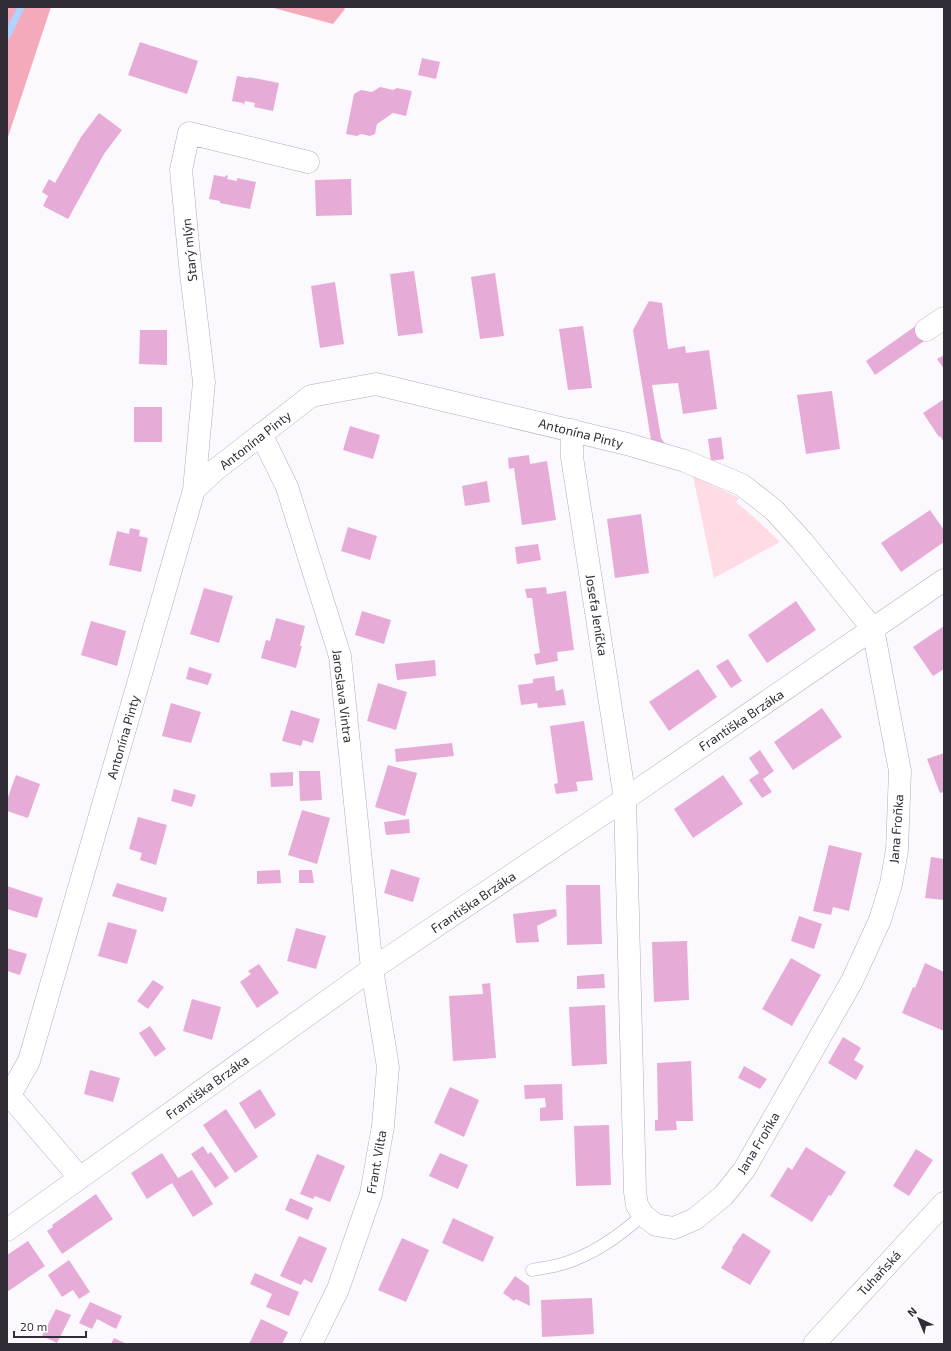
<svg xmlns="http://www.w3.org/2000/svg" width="951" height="1351" font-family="'Exo 2',sans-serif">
	<rect width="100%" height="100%" fill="#fbf9fe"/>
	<path fill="#ffdbe3" d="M693,476L739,498L736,502L756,519L780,542L714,578Z"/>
	<path fill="#f5aabc" d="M7,7H51L7,140Z
		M270,7H343L345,9L333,24Z"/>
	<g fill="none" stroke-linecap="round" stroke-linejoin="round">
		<path stroke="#add3fe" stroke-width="7" d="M7,36L21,7"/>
	</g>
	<path fill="#e7abd8" d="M140,42L198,61L187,94L128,75Z
		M422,58L440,62L436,79L418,75Z
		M237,76L248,78L249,77L279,83L273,111L254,107L255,103L245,101L244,105L243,104V103L232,101Z
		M380,87L393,90L397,88L412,91L406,116L393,113L377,124L375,134L370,136L361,134L357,136L346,134L354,94L361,90L372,92Z
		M99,113L122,130L104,154L68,219L43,206L48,196L42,192L49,179L55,183L81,137Z
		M214,175L225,177L226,175L228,176L227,179L237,181V178L256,182L250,209L220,203V201L209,199Z
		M351,179L352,215L316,216L315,180Z
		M414,271L423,333L398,336L390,274Z
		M495,273L504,336L480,339L471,277Z
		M335,282L344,344L320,348L311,286Z
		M649,301L662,303L668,349L685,346L686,353L709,350L717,409L683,414L678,383L652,385L661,438L666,445L651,440L633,330Z
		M917,325L927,339L875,375L866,361Z
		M583,326L592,388L568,390L559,329Z
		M140,330H167V365L139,364Z
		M944,355V369L937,359Z
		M832,391L840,449L806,454L797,395Z
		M944,399V442L940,436L939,437L923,413Z
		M134,407H162V442H134Z
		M350,426L380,435L373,459L343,450Z
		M721,437L724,459L711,461L708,439Z
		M529,455L530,464L547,461L556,520L522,525L514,468L509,469L508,458Z
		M487,481L490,502L465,506L462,486Z
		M930,510L944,530V542L901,572L881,543Z
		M641,514L649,573L615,578L607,519Z
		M348,527L377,536L370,560L341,551Z
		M130,528L140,530L139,536L148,538L141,572L109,565L117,531L129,534Z
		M538,544L541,560L517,564L515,547Z
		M546,587L547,594L566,591L574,650L557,652L558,661L536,665L534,654L540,653L536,626L532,598H527L525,589Z
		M204,588L233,596L219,643L190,634Z
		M796,601L816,630L767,663L748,635Z
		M362,611L391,620L384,644L355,635Z
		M276,618L305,626L300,646H302L296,668L261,658L266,640L270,641Z
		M91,621L126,631L117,666L81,655Z
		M944,626V669L933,676L913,647Z
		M728,659L742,681L731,688L716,666Z
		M435,660L436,676L397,680L395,664Z
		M189,667L212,674L208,685L186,679Z
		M698,669L717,697L669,731L649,702Z
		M554,676L556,691L563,689L566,705L538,708L537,703L521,705L518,685L533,683V679Z
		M378,683L407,692L396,730L367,721Z
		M171,703L201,712L191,743L162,736Z
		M822,708L842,737L793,770L774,742Z
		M291,710L320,719L313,743L303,740L301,746L282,741Z
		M584,721L593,780L576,782L578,791L556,794L554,784L558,783L550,726Z
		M452,743L454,756L396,762L395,749Z
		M760,750L774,771L763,779L772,792L762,798L749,780L759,773L749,758Z
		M944,753V792L940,793L927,759Z
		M388,765L417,773L405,816L375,807Z
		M299,771H320L322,800L300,801Z
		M293,772V786L271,787L270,773Z
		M16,775L40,784L28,818L7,811V800Z
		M723,775L743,804L693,838L674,809Z
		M174,789L196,795L192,807L171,801Z
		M302,810L330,818L317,864L288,855Z
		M138,817L167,825L156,865L140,860L142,853L129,849Z
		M409,819L410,833L386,835L384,822Z
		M829,845L862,853L849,911L833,907L831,915L813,911Z
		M931,857L944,859V900L925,898Z
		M391,869L420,878L413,902L384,893Z
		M280,870L281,883L257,884V871Z
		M299,870H312L314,883H299Z
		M117,883L167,898L163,912L112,896Z
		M566,885H600L602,944L567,945Z
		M7,886L43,898L37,918L7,909Z
		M556,909L557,916L537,926L539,942L516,943L513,914Z
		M799,916L822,924L814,949L791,941Z
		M108,922L137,930L127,964L98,956Z
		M296,928L326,936L316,969L287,961Z
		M687,941L689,1000L654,1002L652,942Z
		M7,948L27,954L20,975L7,971Z
		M791,958L821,975L792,1026L762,1009Z
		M925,963L944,972V1025L943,1028L944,1031L902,1013L913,987L915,988Z
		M259,964L279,993L257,1008L240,982L251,974L248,971Z
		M604,974L605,988L577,989V976Z
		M153,980L164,987L148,1009L137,1001Z
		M490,983L496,1058L453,1061L449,996L483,994L482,984Z
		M192,999L221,1007L212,1040L183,1031Z
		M605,1005L607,1064L572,1066L569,1007Z
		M150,1026L166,1049L155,1057L139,1033Z
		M843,1037L861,1048L854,1060L864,1066L856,1080L828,1063Z
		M691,1061L693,1121H676L677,1130L655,1131V1120H658L657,1063Z
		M744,1066L767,1079L760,1089L738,1078Z
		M90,1070L120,1078L113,1102L84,1094Z
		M562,1084L563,1120L540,1121V1108L546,1107L545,1098L525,1099L524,1085Z
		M450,1087L479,1100L464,1137L434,1123Z
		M260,1089L276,1115L255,1129L239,1103Z
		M226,1109L258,1157L235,1173L203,1125Z
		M609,1125L611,1185L576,1186L574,1126Z
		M203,1146L208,1154L211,1152L229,1178L215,1188L191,1154Z
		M806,1147L846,1172L831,1196L829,1195L812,1222L770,1196L788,1167L792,1170Z
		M916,1149L933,1160L909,1196L893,1186Z
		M162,1153L178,1178L192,1170L213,1204L193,1217L172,1183L147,1199L131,1173Z
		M440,1153L468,1165L458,1189L429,1176Z
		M317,1154L345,1166L330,1202L315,1196L313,1199L300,1194Z
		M96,1194L113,1219L62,1254L47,1231L53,1227L52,1225Z
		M290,1198L313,1208L308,1220L285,1210Z
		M453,1218L494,1237L483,1262L442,1243Z
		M743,1233L771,1251L750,1285L721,1268L733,1249L732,1248Z
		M299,1236L327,1248L312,1283L304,1279L301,1285L280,1276Z
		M402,1238L429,1250L406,1302L378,1290Z
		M28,1241L45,1266L7,1292V1255Z
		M69,1260L90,1292L79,1299L73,1290L62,1297L48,1275Z
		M255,1273L299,1292L289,1316L266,1307L272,1294L250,1284Z
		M515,1276L529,1286L530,1306L516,1299L514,1301L503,1293Z
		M592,1298L594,1334L542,1337L541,1300Z
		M90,1302L122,1316L116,1329L97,1319L92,1329L79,1323Z
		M56,1309L71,1315L57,1343L42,1336Z
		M261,1319L288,1332L282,1344H249Z
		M114,1338L127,1344H111Z"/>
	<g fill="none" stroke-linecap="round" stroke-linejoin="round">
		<defs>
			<path id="service" d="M532,1270C542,1268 552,1267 562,1264C593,1255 619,1236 643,1215"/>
			<path id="minor" d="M926,330L944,318
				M261,434L287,487L340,656L372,969L388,1067L383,1126L371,1194L338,1289L311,1344
				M194,490L204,382L190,265L181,170L189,133L308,162
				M10,1096L80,1178
				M7,1100L29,1061L194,490L214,471L311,396L376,384L627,444L685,461L742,485L774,510L802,541L873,629L900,771L897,850L891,884L880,920L852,981L744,1170L724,1195L695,1219L674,1228L656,1225L643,1215L637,1205L635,1192L625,799L572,457V430
				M7,1230L372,969L625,799L944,580"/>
			<path id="tertiary" d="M814,1344L944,1203"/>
		</defs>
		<use href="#service" stroke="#b6a9c4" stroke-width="13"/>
		<use href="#minor" stroke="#b6a9c4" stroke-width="23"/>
		<use href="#tertiary" stroke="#b6a9c4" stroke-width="23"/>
		<use href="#service" stroke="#fff" stroke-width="12"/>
		<use href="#minor" stroke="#fff" stroke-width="22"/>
		<use href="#tertiary" stroke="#fff" stroke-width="22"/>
	</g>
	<g text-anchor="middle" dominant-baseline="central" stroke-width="3" stroke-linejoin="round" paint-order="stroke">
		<g font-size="13" fill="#322c37" stroke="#fff">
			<text transform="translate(189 250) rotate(-96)">Starý mlýn</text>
			<text transform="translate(581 433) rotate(14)">Antonína Pinty</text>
			<text transform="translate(255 440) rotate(-38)">Antonína Pinty</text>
			<text transform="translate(597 615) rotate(81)">Josefa Jeníčka</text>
			<text transform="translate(343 696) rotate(83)">Jaroslava Vintra</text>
			<text transform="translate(741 720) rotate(-34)">Františka Brzáka</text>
			<text transform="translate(123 737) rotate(-74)">Antonína Pinty</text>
			<text transform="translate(896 829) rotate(-86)">Jana Froňka</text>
			<text transform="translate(473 902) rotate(-34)">Františka Brzáka</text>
			<text transform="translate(207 1087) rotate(-36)">Františka Brzáka</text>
			<text transform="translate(758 1143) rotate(-59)">Jana Froňka</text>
			<text transform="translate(376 1162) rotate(-80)">Frant. Vilta</text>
			<text transform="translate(879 1273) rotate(-47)">Tuhaňská</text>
		</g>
	</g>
	<rect width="951" height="1351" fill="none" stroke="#322c37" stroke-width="16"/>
	<g transform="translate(919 1319) rotate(316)" stroke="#ffffff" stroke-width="3" paint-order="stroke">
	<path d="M0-3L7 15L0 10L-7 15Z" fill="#322c37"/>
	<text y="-6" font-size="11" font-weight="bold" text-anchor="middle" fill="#322c37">N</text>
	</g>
	<path d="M14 1331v6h72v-6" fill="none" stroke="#322c37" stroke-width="2"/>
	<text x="20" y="1331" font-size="12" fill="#322c37" stroke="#ffffff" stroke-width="3" paint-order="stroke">20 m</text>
</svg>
